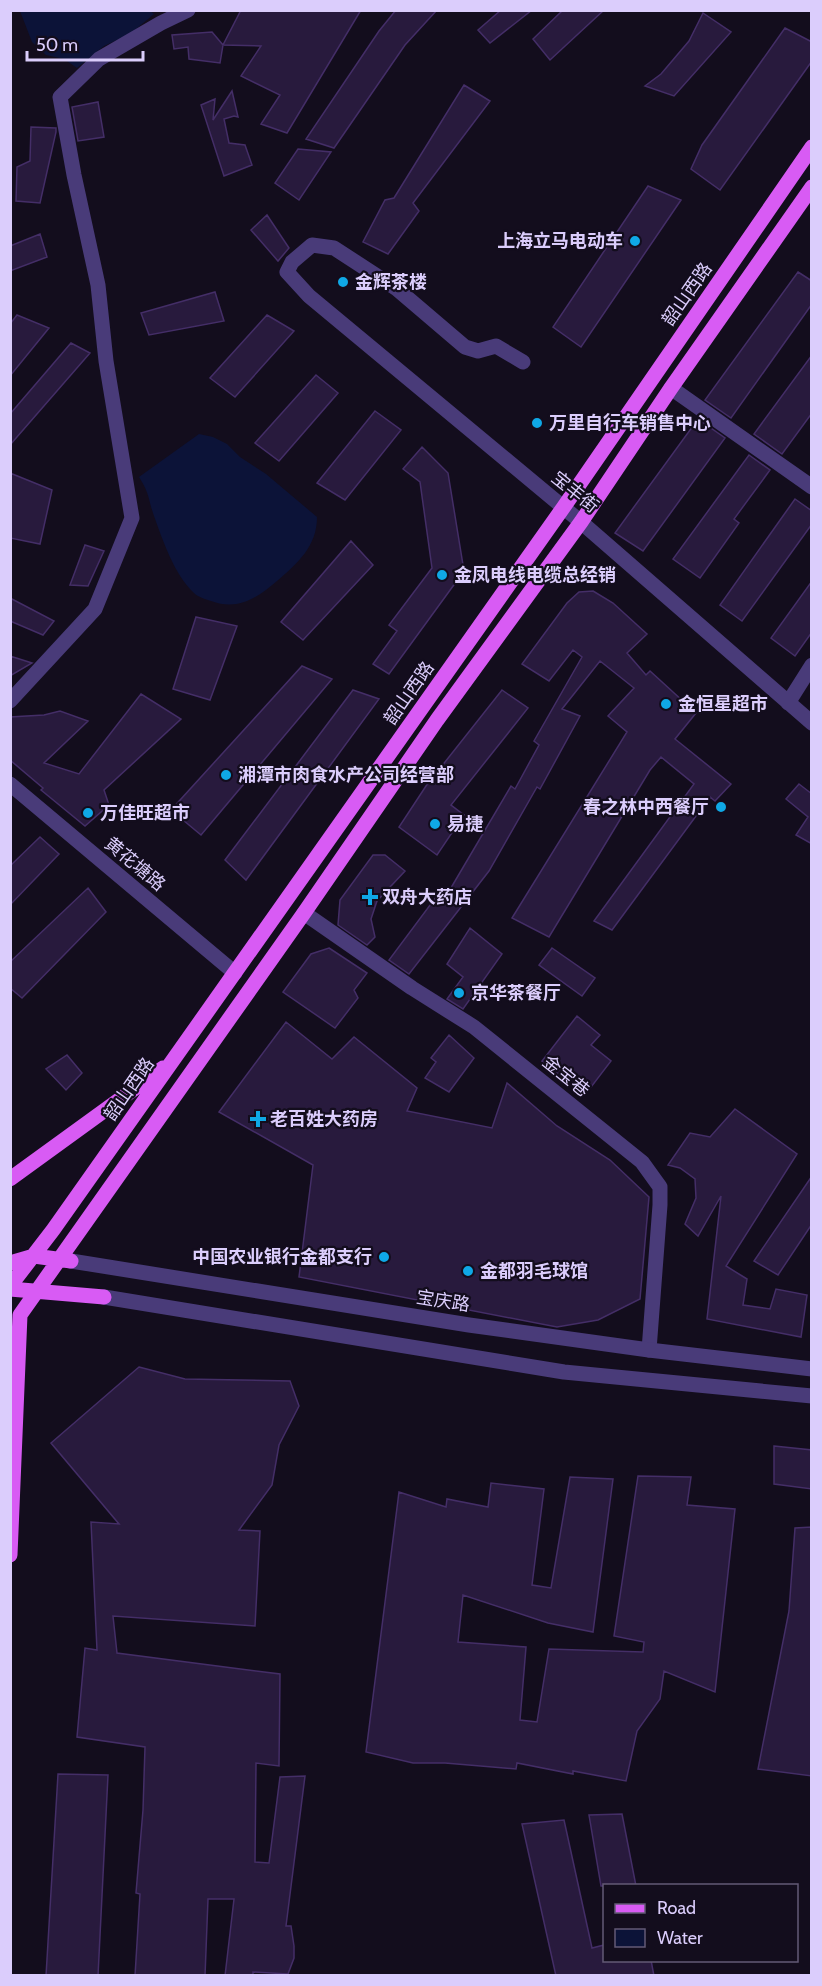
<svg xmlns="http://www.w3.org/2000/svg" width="822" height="1986" font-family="Cabin,'Noto Sans SC',sans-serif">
	<rect width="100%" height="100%" fill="#130d1d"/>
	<path fill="#0c1338" d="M149,10L154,14L130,34L104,46L77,68L64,59L46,55L32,42L20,11Z
		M199,434L213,437L227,444L240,457L266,474L317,517C317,546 298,563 277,581C257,598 238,611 211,601C205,599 198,597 194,593C174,574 163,541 154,516C148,499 150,494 139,477Z"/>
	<path fill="#281a3d" stroke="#442e67" stroke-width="1.5" d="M241,10H361L287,133L261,124L280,95L241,76L261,46L223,45Z
		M396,10H437L405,45L334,148L306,139L379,31Z
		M501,10H532L490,43L478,30Z
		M563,10H604L550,60L533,39Z
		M703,13L731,32L674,96L645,86L661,74L689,41Z
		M785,28L812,42V61L720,190L691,169L702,145Z
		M212,32L223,45L220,63L189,59L188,47L174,49L172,35Z
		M464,85L490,101L413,203L419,211L388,254L363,242L385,200L394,198Z
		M232,91L238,117L234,116L224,119L229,143L245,145L252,165L224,176L201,105L215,99L213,120Z
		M98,102L104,137L78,141L72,107Z
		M31,127L56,128V132L40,203L16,201L17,167L30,161Z
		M298,149L331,152L299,200L275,183Z
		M648,186L681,200L581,347L553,327Z
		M267,215L289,248L278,261L251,230Z
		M40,234L47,257L10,271V246Z
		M798,272L812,281V304L731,418L705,400Z
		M215,292L224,321L149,335L141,313Z
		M17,315L49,328L10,376V324Z
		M267,315L294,331L235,397L210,378Z
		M71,343L90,353L10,445V414Z
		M812,355V413L782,454L754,434Z
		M316,375L338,393L279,461L255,443Z
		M375,411L401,430L345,500L317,483Z
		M698,419L725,438L643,551L615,533Z
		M422,447L448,473L464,571L389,674L373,664L397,631L389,625L432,568L420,482L403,469Z
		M749,455L770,470L734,519L739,523L700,578L673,559Z
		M10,473L52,490L40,544L10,538Z
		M795,499L812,511V524L742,621L720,605Z
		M351,541L373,565L303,640L281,622Z
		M85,545L104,551L88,586L70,585Z
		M812,581V632L795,656L771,638Z
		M593,591L613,603L647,634L627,653L646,675L650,671L696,713L675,739L731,784L715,801L710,797L612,930L594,921L694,784L661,757L650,770L549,937L512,918L627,732L608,716L634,688L600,661L562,709L580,716L540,789L537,787L489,871L409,974L389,960L439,893L445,898L511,786L515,789L539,745L534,741L582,657L573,650L549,681L522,664L567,603L579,592Z
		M10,598L54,621L43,635L10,621Z
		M196,617L237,626L210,700L173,689Z
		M10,656L32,663L10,676Z
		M302,666L332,679L201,835L171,810Z
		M353,690L379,699L246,880L225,860Z
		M502,690L528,708L451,805L464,815L437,855L399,827L426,786Z
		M141,694L181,719L104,790L109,805L85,826L41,790L43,788L10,760V717L44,715L60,711L88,721L44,763L79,774Z
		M799,784L812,794V844L796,835L808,817L786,799Z
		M40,837L59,854L10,905V866Z
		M373,855H385L405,871L377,901L371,919L375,937L367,945L338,925L340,900Z
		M88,888L106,912L22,998L10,988V962Z
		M470,928L502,954L463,1009L447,999L463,977L447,964Z
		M329,948L367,973L354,990L358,998L335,1028L283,992L311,954Z
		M552,948L595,978L582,996L539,965Z
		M577,1016L600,1035L591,1045L611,1061L585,1095L542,1061Z
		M286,1022L332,1059L354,1037L417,1088L407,1111L492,1128L507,1083L557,1126L610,1160L649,1197L640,1299L598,1320L557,1327L299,1277L313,1165L219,1112Z
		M449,1035L474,1058L449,1092L425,1078L436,1062L431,1058Z
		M67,1055L82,1073L66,1090L46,1069Z
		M735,1109L797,1154L726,1266L747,1279L743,1305L770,1309L776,1289L807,1295L801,1337L707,1319L721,1196L698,1236L685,1224L696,1198L695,1179L680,1168L668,1165L690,1133L710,1137Z
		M812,1176V1224L778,1275L754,1261Z
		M139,1367L185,1379L290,1381L299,1406L279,1445L272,1485L239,1530L260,1531L255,1626L113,1616L117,1653L280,1674L279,1766L256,1763L255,1862L269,1863L280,1777L305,1776L286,1926H291L294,1946V1958L288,1974L253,1972V1976H225L234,1899H208L205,1976H135L140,1894L136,1893L143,1810L145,1747L77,1737L85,1648L97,1650L91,1522L119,1524L51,1443Z
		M774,1446L812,1450V1489L774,1484Z
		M638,1476L691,1477L687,1505L735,1509L715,1692L664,1671L660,1699L637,1731L626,1781L573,1771V1774L517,1763L516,1769L445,1763H413L366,1752L399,1492L446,1507L447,1499L488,1507L491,1483L544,1489L532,1585L551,1588L570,1477L613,1479L593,1632L548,1623L463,1595L458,1642L526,1647L520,1720L537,1722L549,1649L643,1652L644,1642L614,1636Z
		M812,1527V1776L758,1769L789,1611L795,1528Z
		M58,1774L108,1775L98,1976H46Z
		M622,1814L636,1886H601L589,1815Z
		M564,1820L592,1948L604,1945V1960H651L654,1976H556L522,1824Z"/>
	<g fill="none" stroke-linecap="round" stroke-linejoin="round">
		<path stroke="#493b79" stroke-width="15" d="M523,362L496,346L478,351L465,347L397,289L334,248L312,245L292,262L287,272L309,296L581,522L812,723
			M671,388L812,487
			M10,701L95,609L132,518L106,361L98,285L74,175L60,97L99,59L161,23L188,10
			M788,703L812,665
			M10,784L235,973
			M304,913L412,988L474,1027L642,1162L660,1187V1205L649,1350"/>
		<path stroke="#493b79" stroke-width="15" d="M71,1261L469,1325L649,1350L812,1369
			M104,1297L564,1372L812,1396"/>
		<path stroke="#d85bf4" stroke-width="15" d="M10,1179L163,1068
			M10,1263L34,1256L71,1261
			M10,1286L53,1230L563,508L812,147
			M10,1289L104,1297
			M10,1555L20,1315L304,913L437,720L581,522L671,388L812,187"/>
	</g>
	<g fill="#0fa8e6" stroke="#130d1d" stroke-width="2">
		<circle cx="635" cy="241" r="6"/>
		<circle cx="343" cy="282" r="6"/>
		<circle cx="537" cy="423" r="6"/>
		<circle cx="442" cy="575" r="6"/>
		<circle cx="666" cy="704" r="6"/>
		<circle cx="226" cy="775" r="6"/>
		<circle cx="721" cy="807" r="6"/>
		<circle cx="88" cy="813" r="6"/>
		<circle cx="435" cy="824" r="6"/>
		<path d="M367 888h6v6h6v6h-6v6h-6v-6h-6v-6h6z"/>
		<circle cx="459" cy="993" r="6"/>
		<path d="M255 1110h6v6h6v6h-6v6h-6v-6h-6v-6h6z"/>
		<circle cx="384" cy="1257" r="6"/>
		<circle cx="468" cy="1271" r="6"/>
	</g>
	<g text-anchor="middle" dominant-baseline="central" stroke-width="4.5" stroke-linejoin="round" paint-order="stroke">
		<g font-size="18" font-weight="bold" fill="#dbcdfc" stroke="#130d1d" text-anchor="start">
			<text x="623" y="241" text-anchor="end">上海立马电动车</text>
			<text x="355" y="282">金辉茶楼</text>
			<text x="549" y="423">万里自行车销售中心</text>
			<text x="454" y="575">金凤电线电缆总经销</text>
			<text x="678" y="704">金恒星超市</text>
			<text x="238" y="775">湘潭市肉食水产公司经营部</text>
			<text x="709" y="807" text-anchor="end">春之林中西餐厅</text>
			<text x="100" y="813">万佳旺超市</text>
			<text x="447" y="824">易捷</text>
			<text x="382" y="897">双舟大药店</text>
			<text x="471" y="993">京华茶餐厅</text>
			<text x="270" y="1119">老百姓大药房</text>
			<text x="372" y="1257" text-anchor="end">中国农业银行金都支行</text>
			<text x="480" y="1271">金都羽毛球馆</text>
		</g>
		<g font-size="18" fill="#dbcdfc" stroke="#130d1d">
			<text transform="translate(687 294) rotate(-55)">韶山西路</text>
			<text transform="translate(575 492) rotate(39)">宝丰街</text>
			<text transform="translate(409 693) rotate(-55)">韶山西路</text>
			<text transform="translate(135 864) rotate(40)">黄花塘路</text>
			<text transform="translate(566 1076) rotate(39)">金宝巷</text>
			<text transform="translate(129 1089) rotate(-55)">韶山西路</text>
			<text transform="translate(443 1301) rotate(9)">宝庆路</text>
		</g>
	</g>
	<rect width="822" height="1986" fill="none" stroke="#dbcdfc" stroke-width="24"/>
	<rect x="603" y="1884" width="195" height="78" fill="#130d1d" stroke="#635a76" stroke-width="1.5"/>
	<rect x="615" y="1904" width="30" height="9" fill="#d85bf4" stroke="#635a76" stroke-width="1.5"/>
	<text x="657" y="1914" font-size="18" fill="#dbcdfc">Road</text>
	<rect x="615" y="1929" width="30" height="18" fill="#0c1338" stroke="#635a76" stroke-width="1.5"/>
	<text x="657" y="1944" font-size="18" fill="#dbcdfc">Water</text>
	<path d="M27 51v9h116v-9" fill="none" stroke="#dbcdfc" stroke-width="3"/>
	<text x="36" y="51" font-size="18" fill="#dbcdfc" stroke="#130d1d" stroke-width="4.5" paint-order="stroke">50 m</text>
</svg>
